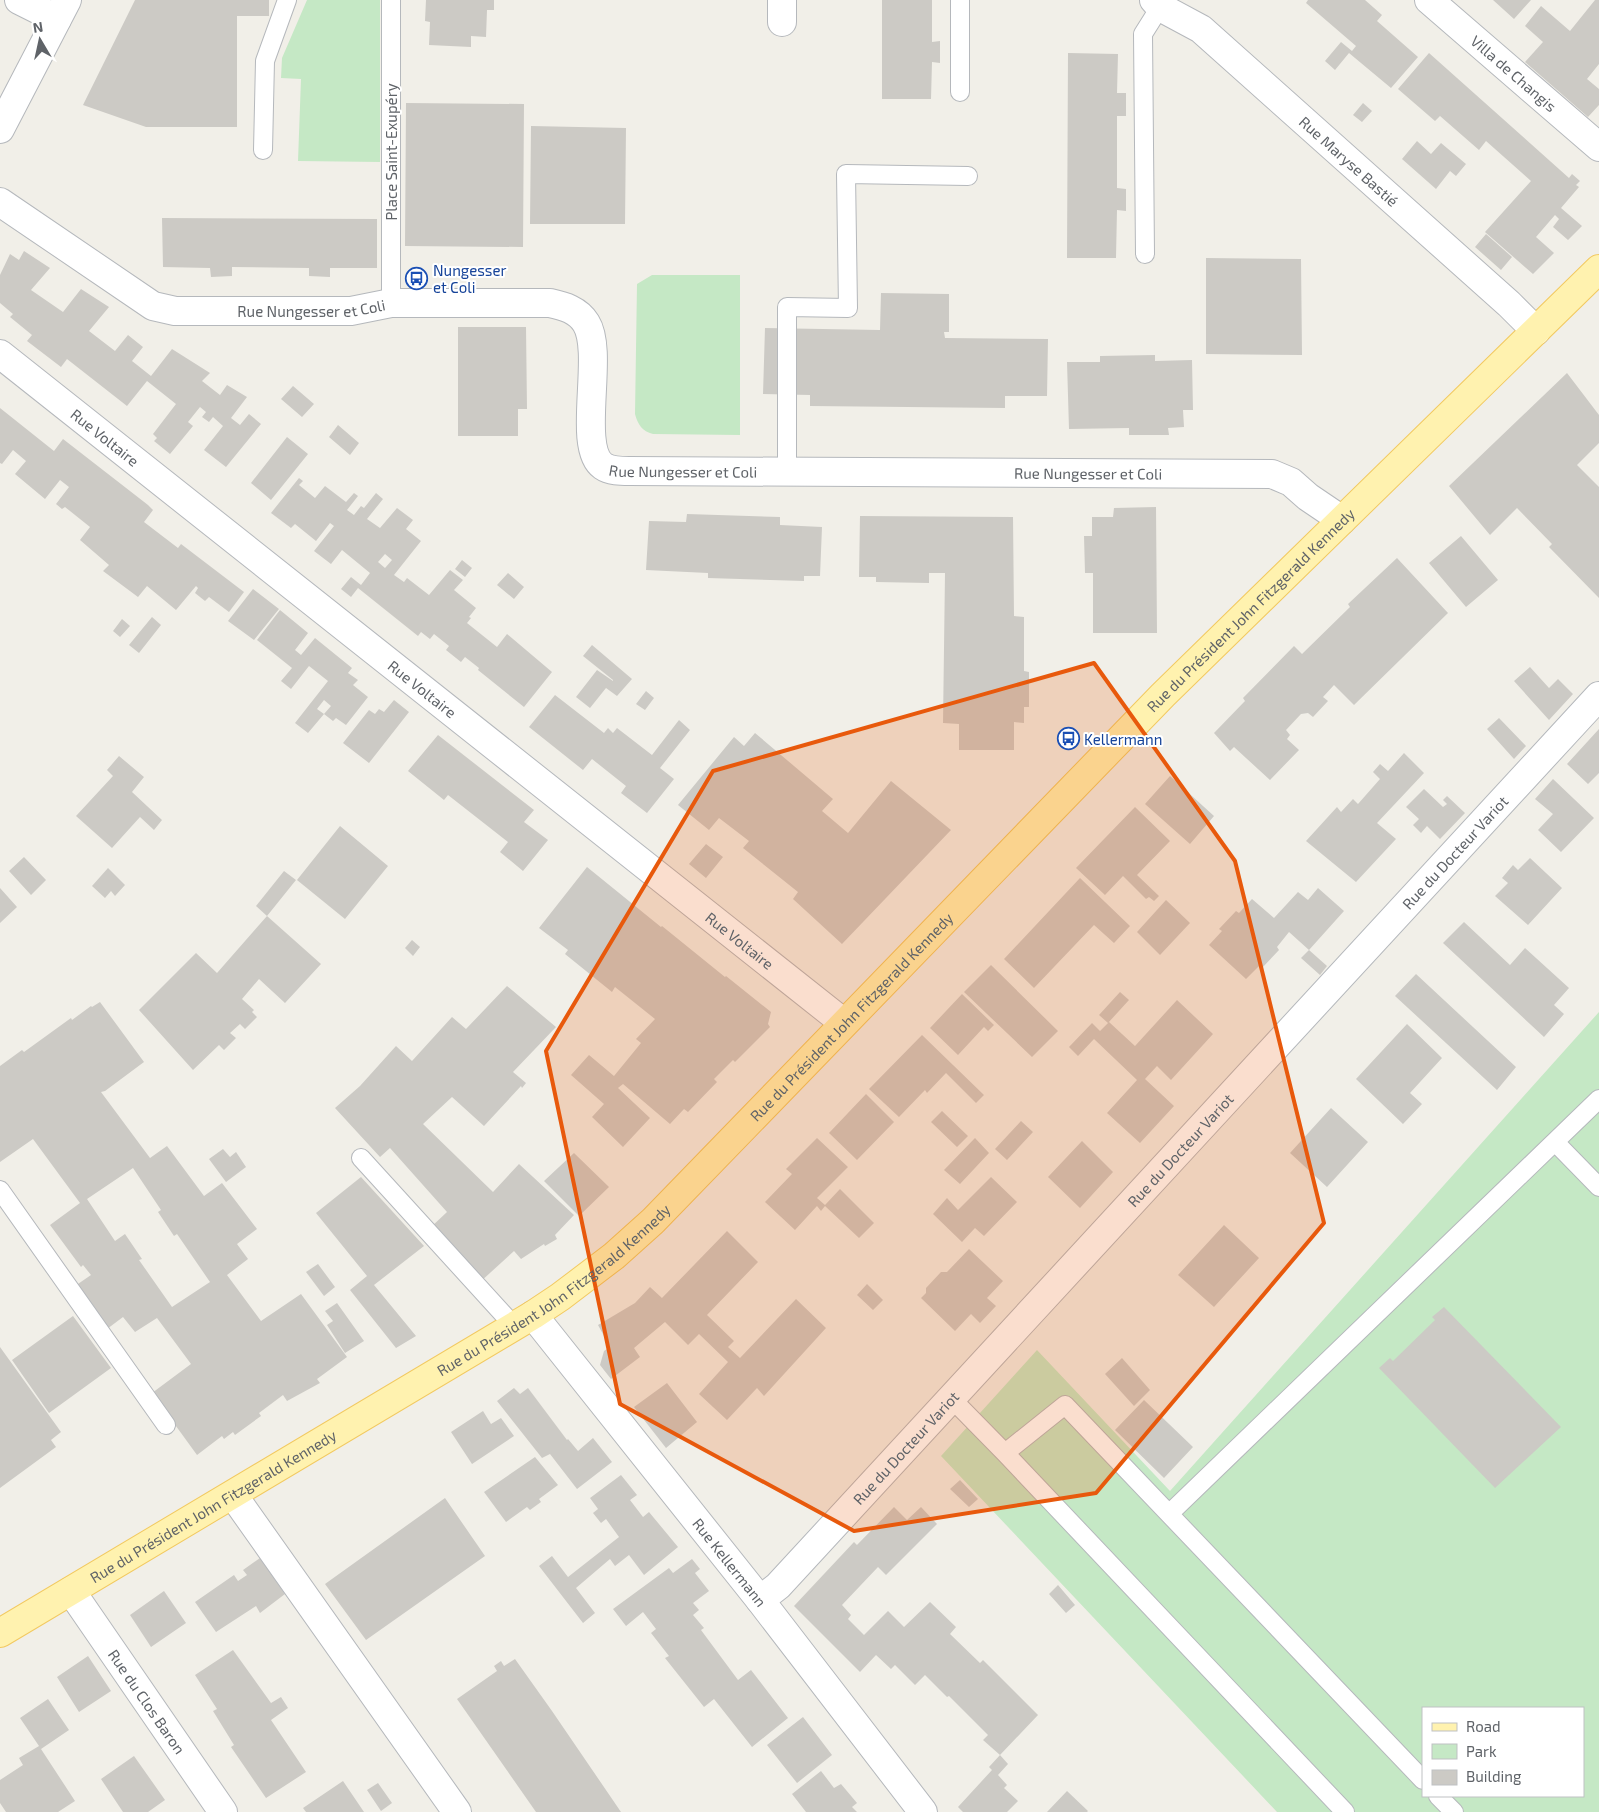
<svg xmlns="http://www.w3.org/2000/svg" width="1599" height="1812" font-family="'Exo 2',sans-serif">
	<rect width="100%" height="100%" fill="#f1efe8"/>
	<path fill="#c5e8c5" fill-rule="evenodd" d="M307,0H380V162L298,161L301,79L281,78L282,58Z
		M652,275H740V435L653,434C642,431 638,425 635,414L637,284Z
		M1599,1012V1812H1277L941,1456L1037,1350L1170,1491ZM1423,1708H1583V1796H1423Z"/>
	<path fill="#cccac5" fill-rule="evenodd" d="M135,0H269V16H237V127H146L83,105Z
		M426,0H494V10H487L486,37L471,36V47L429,45L430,22L425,21Z
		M882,0H932V42L940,41V63L932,62L931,99H882Z
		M1308,0H1365L1382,15L1377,21L1418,57L1391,88L1349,53L1335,70L1325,61L1341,42L1352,51L1356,46L1306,3Z
		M1493,0H1531L1514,19Z
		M1595,0H1599V64L1587,79L1599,89V105L1588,117L1525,62L1543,42L1525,26L1541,6L1570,31Z
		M1068,53L1118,54L1117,93H1126V116H1117V188L1126,189V211L1117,210L1116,258H1067Z
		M1429,53L1569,178L1572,174L1580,181L1576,185L1579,187L1561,208L1582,226L1568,240L1553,227L1559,219L1555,215L1536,237L1554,253L1533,274L1485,232L1531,181L1486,141L1479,150L1440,116L1435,121L1398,89Z
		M406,103L524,104L523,247L405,246Z
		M1363,103L1372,111L1362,122L1353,115Z
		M531,126L626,128L625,224H530Z
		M1417,141L1431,154L1441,143L1466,164L1456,176L1450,171L1436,189L1402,159Z
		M162,218L377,219V268H330V277L309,276V268L232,267V276L211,277L210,268L163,267Z
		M1486,234L1512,257L1501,270L1475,247Z
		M24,251L50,268L31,290L63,312L81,289L109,307L89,331L115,351L128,335L143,347L132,361L151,376L172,349L210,373L202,381L220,395L227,385L247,397L231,418L240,425L249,414L261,424L226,467L204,450L223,426L213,417L209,422L202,417L206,412L200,407L188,422L193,426L170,454L154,441L157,438L153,434L176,404L147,381L127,406L67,359L61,367L27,341L32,335L10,317L13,314L0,303V275L10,254L19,260Z
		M1206,258L1301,259L1302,355L1206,354Z
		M881,293L949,294V332H944L945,338L1048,339L1047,396H1005V408L810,406V395L763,394L765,328L880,330Z
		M458,327H526L527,409H518V436H458Z
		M1155,355V361L1192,360L1193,410H1183L1184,427L1168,428L1169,435H1129V428L1069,429L1067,362H1100V356Z
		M1567,373L1599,415V443L1577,465L1599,487V598L1549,547L1552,544L1517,508L1490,535L1449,486Z
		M293,386L314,404L302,417L281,399Z
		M0,408L54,451L63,439L148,505L153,510L144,522L178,548L181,544L244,592L229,612L209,597L205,601L195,593L198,588L196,586L176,610L147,586L138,597L103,571L109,565L80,540L90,527L65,507L62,509L56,504L69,487L60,480L45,499L15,474L26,461L13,450L2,464L0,463Z
		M338,425L359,443L350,455L329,437Z
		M287,437L308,454L271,500L251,483Z
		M299,478L303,481L299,485L315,498L325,486L346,502L354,493L358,496L347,510L354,515L361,506L364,508L376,493L383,499L367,519L380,528L397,508L413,520L406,529L421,541L394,575L404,582L407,578L429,595L450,570L463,580L454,590L476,608L469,617L471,618L467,623L497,647L507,634L552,672L524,707L478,670L479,668L465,657L461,662L446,650L449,646L434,634L430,639L421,632L418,636L358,588L351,597L341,589L351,577L361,585L370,573L342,550L331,564L314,551L334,526L330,523L316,541L295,524L291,528L271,513ZM385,554L392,560L385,568L378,562Z
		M1156,507L1157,633H1093V573H1085L1084,536H1092V517H1113L1114,508Z
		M687,514L780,517V525L822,527L820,576H804V581L708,578V573L646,570L649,521L686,522Z
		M860,516L1013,517L1014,616L1024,617V671L1029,672V707H1024V723L1014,722V750H959V724L943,723L945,573H929V583L876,582V577H859Z
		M1461,536L1498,580L1466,607L1429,563Z
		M1397,558L1448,613L1354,705L1334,685L1323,697L1328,701L1313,717L1308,713L1301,714L1286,730L1290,735L1287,739L1299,750L1270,780L1234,747L1230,751L1214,733L1245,701L1243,698L1294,646L1302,654L1350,607L1348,604Z
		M462,560L472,568L465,577L455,569Z
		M508,573L524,587L514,599L497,585Z
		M253,589L279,609L254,640L228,621Z
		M280,610L308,633L295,650L301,655L315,638L352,668L348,673L358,680L353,685L368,697L346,725L336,718L333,721L324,714L331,706L324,700L317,709L324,714L308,733L295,723L328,681L309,666L291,689L281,681L292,668L257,640Z
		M152,617L161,625L139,653L129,645Z
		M122,619L130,626L120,637L113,631Z
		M592,645L632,679L617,696L606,688L590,708L576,697L597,670L613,681V680L583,656Z
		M1530,667L1549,688L1558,679L1573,694L1549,720L1514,681Z
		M646,691L654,698L645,710L636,704Z
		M555,695L604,733L608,728L613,733L617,728L652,755L679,720L690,730L660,768L674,779L647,813L621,793L626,786L592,759L583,770L529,727Z
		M394,700L409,712L369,763L343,743L369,710L375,714L379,709L384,712Z
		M1499,718L1526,746L1514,759L1487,729Z
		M1599,729V773L1588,784L1567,764Z
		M755,733L833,799L822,811L848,833L891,781L951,830L842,944L793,899L798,892L743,848L749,841L719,818L709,830L678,805L734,737L744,746Z
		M438,735L534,810L524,822L548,840L523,871L500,852L508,842L448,795L444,800L408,771Z
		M1404,753L1424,773L1377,823L1396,839L1356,882L1306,841L1337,807L1341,812L1353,799L1358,804L1380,779L1373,772L1380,764L1388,771Z
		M119,756L144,777L132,792L162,820L154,830L140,817L112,848L76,816L113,776L107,770Z
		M1170,776L1214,816L1190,844L1145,804Z
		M1553,779L1594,818L1561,852L1538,830L1553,814L1535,799Z
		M1424,789L1443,807L1447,804L1443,800L1447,796L1465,813L1440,839L1427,826L1421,833L1413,825L1419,819L1406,807Z
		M1135,807L1170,841L1137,875L1159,896L1154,901L1149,897L1146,899L1123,876L1105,895L1076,868Z
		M340,826L388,866L345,919L297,880Z
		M706,844L723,857L706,878L689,864Z
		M24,857L46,880L31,895L9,871Z
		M1530,858L1562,888L1528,925L1495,896L1508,883L1502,878L1513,865L1518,870Z
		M587,867L661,927L662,926L725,977L726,976L771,1012L768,1024L770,1027L735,1062L733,1060L714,1079L717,1082L688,1112L684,1109L670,1124L623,1084L618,1088L650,1118L623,1147L592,1117L604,1104L571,1075L589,1055L614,1076L641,1043L636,1039L655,1019L615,987L612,992L565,954L568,950L539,928Z
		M108,868L125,885L115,896L111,891L105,898L92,886Z
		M284,871L296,880L267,916L256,906Z
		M1080,878L1130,926L1114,943L1094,925L1034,988L1004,959Z
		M0,888L17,907L0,923Z
		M1318,888L1344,911L1309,950L1289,932L1277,947L1279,950L1262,968L1260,965L1246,979L1209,945L1222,931L1219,929L1236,911L1239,913L1252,899L1274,918L1298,892L1308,900Z
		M1166,900L1190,923L1160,955L1137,932Z
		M267,916L321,964L285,1003L259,979L242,999L254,1010L252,1012L257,1017L245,1029L240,1024L230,1033L236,1038L224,1050L219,1045L193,1070L139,1010L196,953L217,973Z
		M1464,922L1510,965L1525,948L1569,988L1554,1005L1564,1014L1544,1037L1443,943Z
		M412,940L420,947L413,956L405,948Z
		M1309,950L1327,966L1320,975L1301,958Z
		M991,965L1058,1031L1032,1057L964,992Z
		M1416,974L1516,1067L1497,1090L1395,996Z
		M507,986L556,1027L513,1072L526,1083L522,1088L521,1086L484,1126L452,1097L423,1124L493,1192L519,1164L574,1215L555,1235L557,1239L545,1246L544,1244L521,1259L514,1251L479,1283L430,1228L447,1212L390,1148L380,1157L335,1108L360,1086L396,1046L412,1061L452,1017L466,1029Z
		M1120,992L1129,1000L1108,1023L1099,1015Z
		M962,994L994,1025L988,1031L984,1027L958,1055L930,1028Z
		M1177,1000L1213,1034L1171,1080L1157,1066L1145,1079L1174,1106L1140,1143L1107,1113L1137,1080L1094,1039L1078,1056L1069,1047L1092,1023L1100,1031L1109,1022L1135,1046Z
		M100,1002L144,1062L105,1091L101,1092L150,1158L167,1146L204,1196L222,1183L257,1229L237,1244L248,1259L227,1275L261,1321L301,1294L347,1357L317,1379L320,1383L287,1401L283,1395L259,1413L261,1416L235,1435L233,1432L224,1439L222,1436L197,1455L152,1393L191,1364L157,1318L135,1332L123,1317L107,1329L75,1286L91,1275L83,1265L81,1267L50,1225L80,1203L33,1139L0,1162V1066L22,1050L24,1052L71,1018L72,1020L91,1006L92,1007ZM133,1168L161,1210L158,1212L174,1236L177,1234L210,1282L172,1307L139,1260L142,1259L125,1234L115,1241L87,1199Z
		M1407,1024L1442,1058L1410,1093L1422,1104L1403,1124L1356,1079Z
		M922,1035L984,1095L976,1103L946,1073L927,1093L925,1090L899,1117L869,1089Z
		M866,1094L894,1122L857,1160L829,1133Z
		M1331,1108L1368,1142L1327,1187L1290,1153Z
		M942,1111L968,1136L957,1147L931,1122Z
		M1021,1121L1033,1132L1007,1160L995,1149Z
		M817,1138L848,1167L817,1198L825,1205L840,1189L874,1223L859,1238L825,1206L821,1211L817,1206L795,1230L765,1202L792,1174L786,1169Z
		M975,1138L989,1153L960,1184L944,1170Z
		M1082,1141L1113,1172L1080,1208L1048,1177Z
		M223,1149L230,1157L236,1152L246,1167L226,1182L209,1159Z
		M574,1153L609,1187L579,1216L544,1181Z
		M361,1177L424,1246L374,1285L416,1336L396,1348L350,1290L367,1276L316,1213Z
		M991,1177L1017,1202L984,1236L975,1228L962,1242L933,1214L947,1198L958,1210Z
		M1224,1225L1259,1258L1214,1307L1178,1275Z
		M727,1231L758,1262L707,1315L734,1341L728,1347L740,1358L796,1299L826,1328L764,1396L757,1388L727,1420L699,1394L728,1362L699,1334L688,1345L665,1322L634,1348L640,1357L611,1379L600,1365L604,1351L610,1347L598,1325L635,1303L650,1287L662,1298Z
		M969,1249L1003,1281L987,1298L996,1306L980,1323L971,1314L955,1331L921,1298L926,1293V1288L941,1272H947Z
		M318,1264L335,1287L324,1296L306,1272Z
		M867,1284L883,1300L873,1310L857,1295Z
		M337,1303L364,1341L345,1353L327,1325L333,1321L325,1311Z
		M1444,1307L1561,1427L1495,1488L1379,1368L1390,1358L1393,1361L1435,1320L1432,1317Z
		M73,1316L111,1368L49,1413L12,1360Z
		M0,1347L61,1432L51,1440L56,1447L0,1488Z
		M1122,1358L1150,1390L1134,1406L1105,1374Z
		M667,1383L697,1422L666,1448L634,1407Z
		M514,1388L520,1394L528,1388L567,1440L568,1439L578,1451L593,1438L612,1462L577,1489L550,1454L542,1458L497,1401Z
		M1144,1400L1193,1447L1164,1478L1115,1430Z
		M483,1411L491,1424L501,1418L514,1436L472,1464L451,1432Z
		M535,1457L558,1485L539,1499L541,1502L530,1510L527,1507L506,1522L484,1492Z
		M621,1475L637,1495L630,1500L643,1517L649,1512L678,1547L644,1575L629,1555L615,1566L610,1559L576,1588L595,1613L583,1623L539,1566L552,1556L568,1577L619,1537L606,1519L601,1523L593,1513L598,1509L590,1498Z
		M960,1480L978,1499L969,1507L950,1489Z
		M445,1498L485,1556L366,1640L325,1584Z
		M894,1507L907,1520L921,1507L937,1524L886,1575L878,1567L842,1605L851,1615L848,1619L864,1635L888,1611L904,1627L930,1602L956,1627L950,1634L980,1663L983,1660L1038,1715L1000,1755L983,1740L988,1735L949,1696L947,1697L925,1675L915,1685L895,1665L891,1669L876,1655L860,1672L794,1606L854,1542L857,1545Z
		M260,1558L285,1594L260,1613L256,1606L216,1632L195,1602L234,1575L238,1581L247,1575L243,1570Z
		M692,1559L700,1569L695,1573L709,1591L693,1603L699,1610L693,1615L704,1628L701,1630L738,1680L751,1670L788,1718L752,1747L714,1699L704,1707L665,1658L669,1656L651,1633L656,1629L643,1612L626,1626L613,1609L669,1568L673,1573Z
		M1058,1585L1075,1605L1066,1613L1049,1594Z
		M164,1591L186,1623L151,1647L130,1615Z
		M233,1650L271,1703L281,1697L288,1708L271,1720L306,1772L266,1798L231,1747L234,1745L213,1711L217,1709L195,1675Z
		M88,1656L111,1691L79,1712L57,1677Z
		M515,1659L552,1711L621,1812H536L457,1699L497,1671L494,1666L501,1661L504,1666Z
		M48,1699L69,1730L41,1749L75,1801L58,1812H6L0,1803V1780L23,1765L19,1758L39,1746L20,1718Z
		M803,1717L832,1755L797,1783L767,1745Z
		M1000,1755L1008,1764L998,1775L1007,1785L1004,1788L1018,1801L1007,1812H963L958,1807L992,1770L989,1767Z
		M134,1756L165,1800L148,1812H123L101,1779Z
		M821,1771L834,1788L841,1784L857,1803L852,1807L857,1812H806L792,1794Z
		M343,1781L364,1812H306L303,1808Z
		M378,1783L392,1803L381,1811L367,1790Z
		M1067,1791L1088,1811L1087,1812H1047Z"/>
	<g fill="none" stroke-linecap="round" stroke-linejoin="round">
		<defs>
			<path id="lane" d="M391,0V303
				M960,0V92
				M263,150L265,61L287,0
				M1145,254L1143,34L1160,7
				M787,472V307L848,308L846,174L968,176
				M1555,1142L1599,1187
				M361,1158L514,1326
				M0,1190L166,1425
				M951,1398L1005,1453L1345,1812
				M1005,1453L1065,1405L1423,1780
				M1169,1514L1599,1099
				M1438,1796L1454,1812"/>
			<g id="street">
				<path d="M19,0L57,19"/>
				<path d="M782,0V22"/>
				<path id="s1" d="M1154,0L1160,7L1201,29L1509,304L1536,331"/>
				<path id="s2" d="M1429,0L1599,147"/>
				<path d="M0,129L67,0"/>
				<path id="s3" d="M0,202L153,306L175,311H351L391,303H550C564,306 578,310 586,323C605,353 576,447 603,466C610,471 621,471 629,471L1272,474L1291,482L1308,497L1342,520"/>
				<path id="s4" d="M0,354L844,1023"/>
				<path id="s5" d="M533,1315L760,1600L923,1812"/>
				<path d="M233,1495L457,1812"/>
				<path id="s6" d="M71,1591L223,1812"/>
				<path id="s7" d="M760,1600L778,1586L1599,696"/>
			</g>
			<g id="primary">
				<path id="s8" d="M0,1633L533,1315L560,1297L614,1256L653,1221L1163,695L1599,269"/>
			</g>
		</defs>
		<use href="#lane" stroke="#b5b8bc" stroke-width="20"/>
		<use href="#street" stroke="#b5b8bc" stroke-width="30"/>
		<use href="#primary" stroke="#f2c960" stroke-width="30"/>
		<use href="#lane" stroke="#fff" stroke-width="18"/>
		<use href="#street" stroke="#fff" stroke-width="28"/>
		<use href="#primary" stroke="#fff2af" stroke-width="28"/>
	</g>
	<path fill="#e8590c" fill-opacity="0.2" stroke="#e8590c" stroke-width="4" stroke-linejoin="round" d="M1094,663L1235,861L1324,1223L1096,1493L854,1531L620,1404L546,1051L713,771Z"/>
	<defs>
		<symbol id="bus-ring" viewBox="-11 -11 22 22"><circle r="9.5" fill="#fff" stroke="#1a4fb4" stroke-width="1.5"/><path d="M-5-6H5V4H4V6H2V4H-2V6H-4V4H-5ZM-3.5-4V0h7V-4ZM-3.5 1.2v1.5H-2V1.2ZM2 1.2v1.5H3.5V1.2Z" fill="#1a4fb4"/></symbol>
	</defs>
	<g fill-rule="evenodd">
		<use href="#bus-ring" x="404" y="266" width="25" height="25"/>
		<use href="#bus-ring" x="1056" y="726" width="25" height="25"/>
	</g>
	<g text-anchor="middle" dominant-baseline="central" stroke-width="4" stroke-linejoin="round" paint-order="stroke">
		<g font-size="15" fill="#5f6368" stroke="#fff">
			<text stroke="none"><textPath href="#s2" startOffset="112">Villa de Changis</textPath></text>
			<text transform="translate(391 152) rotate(-90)">Place Saint-Exupéry</text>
			<text stroke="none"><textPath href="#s1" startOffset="254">Rue Maryse Bastié</textPath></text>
			<text stroke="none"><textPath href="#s3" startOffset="344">Rue Nungesser et Coli</textPath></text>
			<text stroke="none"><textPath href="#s4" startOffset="134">Rue Voltaire</textPath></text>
			<text stroke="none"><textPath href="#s3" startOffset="854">Rue Nungesser et Coli</textPath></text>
			<text stroke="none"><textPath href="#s3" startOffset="1259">Rue Nungesser et Coli</textPath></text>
			<text stroke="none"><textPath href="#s8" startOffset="1628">Rue du Président John Fitzgerald Kennedy</textPath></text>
			<text stroke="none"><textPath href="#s4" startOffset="539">Rue Voltaire</textPath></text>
			<text stroke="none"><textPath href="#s7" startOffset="1021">Rue du Docteur Variot</textPath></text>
			<text stroke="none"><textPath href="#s4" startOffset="944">Rue Voltaire</textPath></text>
			<text stroke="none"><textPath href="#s8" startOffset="1058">Rue du Président John Fitzgerald Kennedy</textPath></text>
			<text stroke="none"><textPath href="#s7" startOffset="616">Rue du Docteur Variot</textPath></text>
			<text stroke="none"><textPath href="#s8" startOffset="652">Rue du Président John Fitzgerald Kennedy</textPath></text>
			<text stroke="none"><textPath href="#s7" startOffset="211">Rue du Docteur Variot</textPath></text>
			<text stroke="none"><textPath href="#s8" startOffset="248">Rue du Président John Fitzgerald Kennedy</textPath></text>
			<text stroke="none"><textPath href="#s5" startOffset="316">Rue Kellermann</textPath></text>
			<text stroke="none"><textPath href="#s6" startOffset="134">Rue du Clos Baron</textPath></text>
		</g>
		<g font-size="15" fill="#164399" stroke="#fff" text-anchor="start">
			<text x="433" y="270">Nungesser<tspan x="433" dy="17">et Coli</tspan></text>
			<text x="1084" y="739">Kellermann</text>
		</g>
	</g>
	<rect x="1422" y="1707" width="162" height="90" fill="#ffffff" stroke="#bfc1c3"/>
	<rect x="1432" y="1723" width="25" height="8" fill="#fff2af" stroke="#bfc1c3"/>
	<text x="1466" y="1732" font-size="15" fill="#5f6368">Road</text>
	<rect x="1432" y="1744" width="25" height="15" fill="#c5e8c5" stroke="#bfc1c3"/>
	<text x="1466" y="1757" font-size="15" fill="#5f6368">Park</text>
	<rect x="1432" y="1770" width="25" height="15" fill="#cccac5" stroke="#bfc1c3"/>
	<text x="1466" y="1782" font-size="15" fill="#5f6368">Building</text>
	<g transform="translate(40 40) rotate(351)" stroke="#ffffff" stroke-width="4" paint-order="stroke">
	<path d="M0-4L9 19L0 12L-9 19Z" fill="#5f6368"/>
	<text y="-8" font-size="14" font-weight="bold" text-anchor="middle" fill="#5f6368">N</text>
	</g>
</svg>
